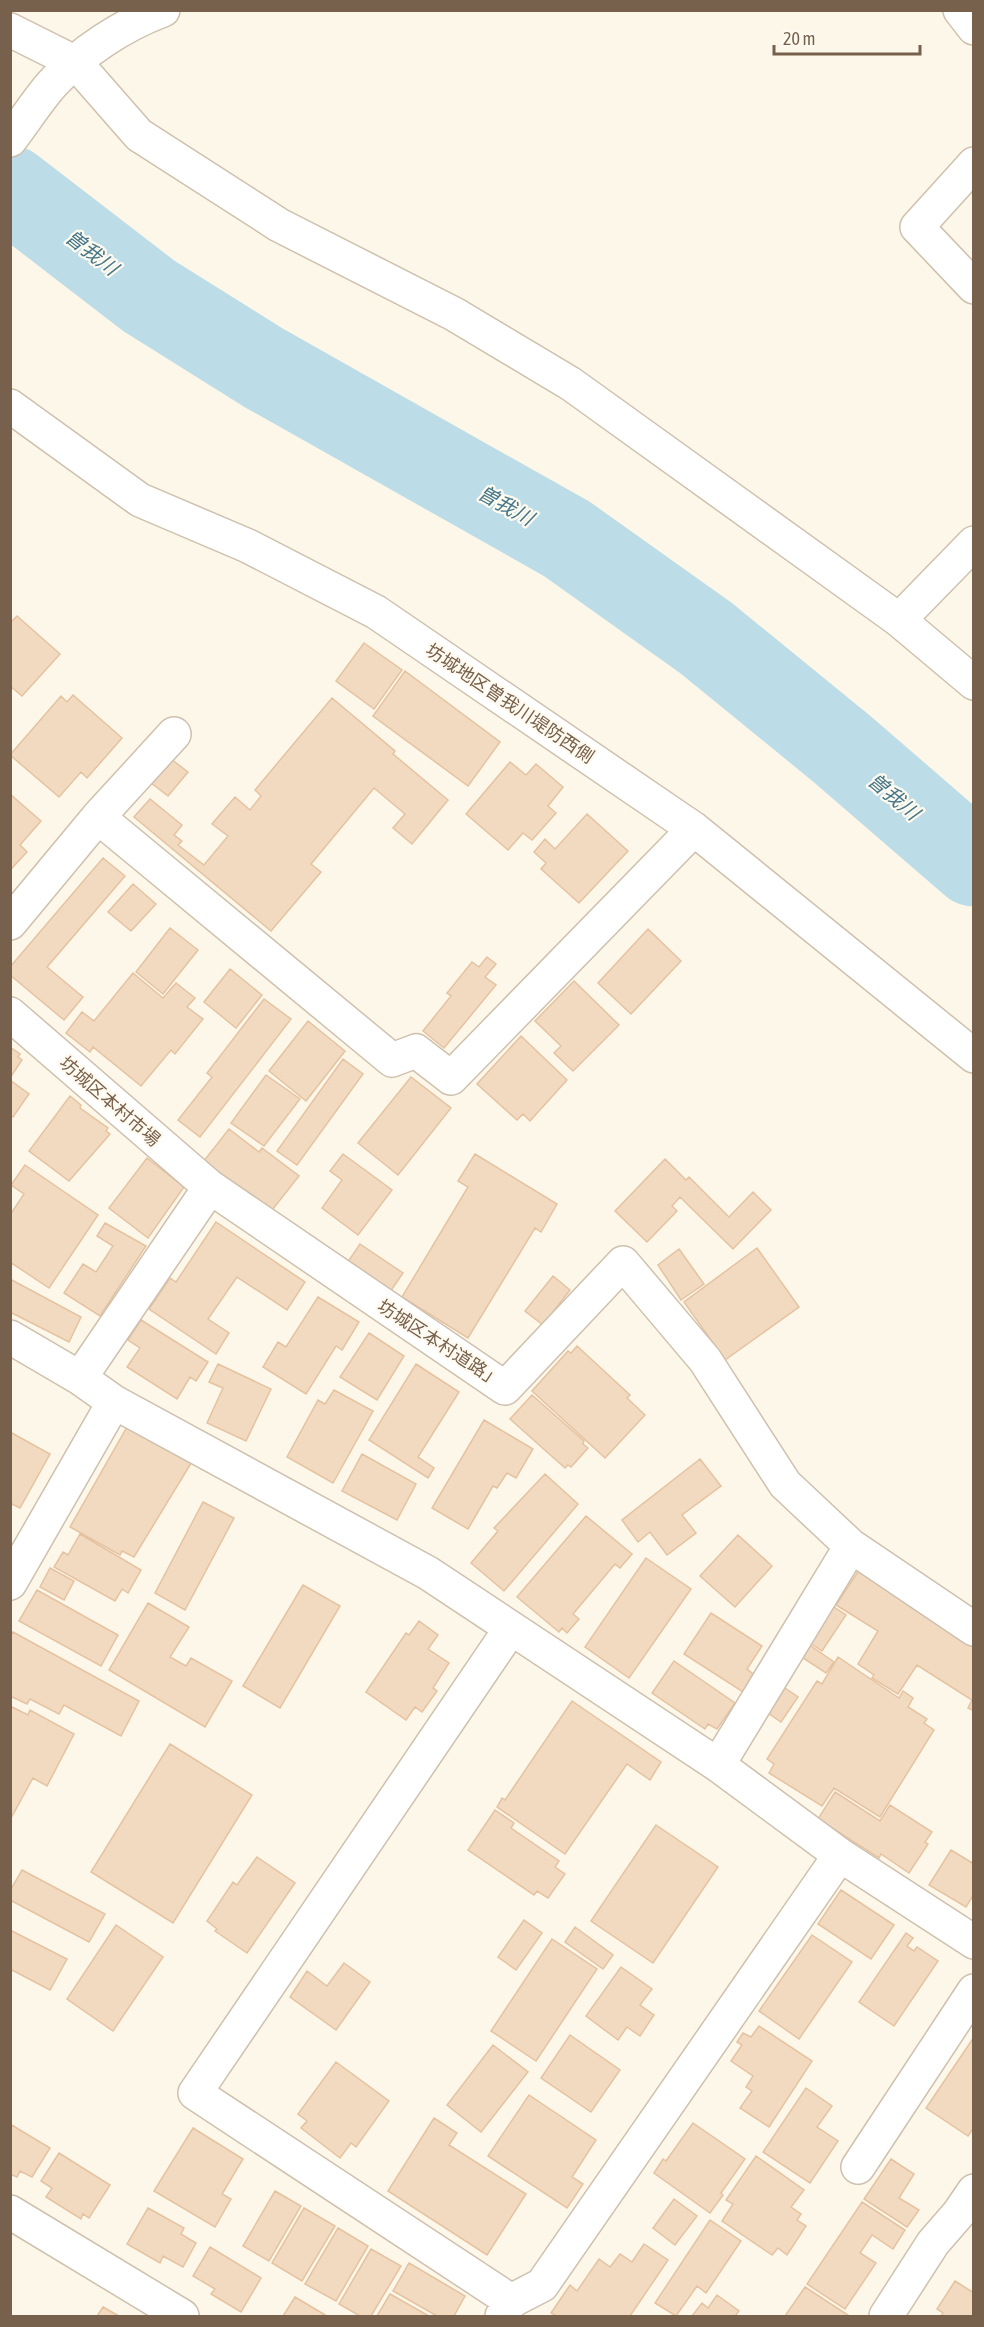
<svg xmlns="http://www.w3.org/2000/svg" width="984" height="2327" font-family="'Asap Condensed','Noto Sans JP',sans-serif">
	<rect width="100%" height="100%" fill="#fcf7e8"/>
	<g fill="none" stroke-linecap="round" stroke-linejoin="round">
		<path stroke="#bcdce7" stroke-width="87" d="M10,189L149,296L264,368L567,539L706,638L842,749L974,863"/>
	</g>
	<path fill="#f2dac0" stroke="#e5c2a0" stroke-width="1.5" d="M17,616L60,654L22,696L10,686V623Z
		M364,643L402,670L374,709L336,681Z
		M405,671L500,742L468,786L373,716Z
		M73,695L122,738L87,778L81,772L59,797L10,755L61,696L67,702Z
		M332,698L395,751L393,754L448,800L412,844L393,828L405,814L374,788L311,864L321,872L271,931L134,817L150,799L182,825L174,835L182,841L178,845L204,865L228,836L212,824L235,797L250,810L261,796L255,790Z
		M171,759L188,772L168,796L151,783Z
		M510,762L526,775L536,764L563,787L548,806L556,813L532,840L523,833L508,850L466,814Z
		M10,794L41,821L20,845L27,852L10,870Z
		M587,814L628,851L579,903L541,869L546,863L534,852L545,839L555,849Z
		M103,858L125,876L47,967L83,997L64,1020L10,975V967Z
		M133,884L156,904L131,931L108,912Z
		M170,928L198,950L163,994L136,972Z
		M648,929L681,961L631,1014L598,983Z
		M487,957L496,964L485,977L496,985L444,1048L423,1031L451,996L447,993L472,962L479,967Z
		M230,969L262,995L236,1028L204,1002Z
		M133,973L163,998L176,983L195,998L187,1007L203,1019L175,1054L171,1050L141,1086L93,1047L90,1052L66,1033L82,1012L94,1021Z
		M574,981L619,1025L573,1071L554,1053L561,1046L535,1021Z
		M264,999L291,1019L200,1137L178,1120L212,1077L207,1073Z
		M308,1021L345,1051L306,1101L269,1071Z
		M521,1036L567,1080L530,1121L523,1114L517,1120L477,1084Z
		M10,1047L20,1054L18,1057L22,1060L10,1078Z
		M343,1059L363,1074L297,1165L277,1151Z
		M266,1075L300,1099L264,1146L231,1123Z
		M411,1077L451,1108L398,1175L358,1143Z
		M10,1080L29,1094L13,1117L10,1115Z
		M70,1096L81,1105L80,1108L108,1128L106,1131L110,1134L69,1181L29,1151Z
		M229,1129L259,1152L262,1148L299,1176L269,1214L203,1162Z
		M343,1154L392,1190L358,1235L322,1208L342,1180L330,1171Z
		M475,1154L557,1204L541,1232L535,1228L468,1338L402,1297L468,1187L458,1181Z
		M147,1158L184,1187L148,1238L109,1208Z
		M665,1159L686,1180L689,1177L729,1217L753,1192L771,1210L733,1249L680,1197L672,1206L677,1211L647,1242L615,1211Z
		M25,1165L98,1215L49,1288L10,1262V1215L24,1194L11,1185Z
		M216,1222L305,1282L287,1310L237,1277L208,1319L229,1333L216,1354L149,1309L170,1278L176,1282Z
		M105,1223L146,1246L100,1316L64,1293L83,1264L96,1272L113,1246L97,1236Z
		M360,1244L403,1273L388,1295L345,1266Z
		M757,1248L799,1307L725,1360L684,1302Z
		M679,1249L704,1284L681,1300L658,1265Z
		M553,1276L570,1290L543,1325L525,1311Z
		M10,1279L81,1317L69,1342L10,1312Z
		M318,1297L359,1322L342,1350L336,1346L306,1394L263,1367L278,1342L286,1347Z
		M141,1320L208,1362L196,1381L190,1377L177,1399L127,1367L140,1348L128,1340Z
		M369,1333L404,1356L377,1400L340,1377Z
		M577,1346L630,1395L627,1398L645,1415L605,1458L532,1391L568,1351L571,1353Z
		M218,1364L271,1389L246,1441L207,1423L223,1388L209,1382Z
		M416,1364L459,1392L418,1457L434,1468L428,1478L369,1440Z
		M334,1390L373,1411L333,1483L287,1457L318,1400L325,1404Z
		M532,1395L584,1441L583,1444L588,1448L571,1467L568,1465L565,1468L510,1419Z
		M484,1420L533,1449L516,1478L507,1473L497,1488L493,1486L468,1529L432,1508Z
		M127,1427L193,1460L134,1557L122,1551L120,1555L70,1527Z
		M10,1432L50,1454L20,1508L10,1503Z
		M362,1454L416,1484L397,1520L342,1491Z
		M700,1459L721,1486L682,1515L696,1533L667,1555L650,1532L638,1542L622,1520Z
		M545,1474L578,1504L504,1591L471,1563L498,1531L494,1528Z
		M203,1502L234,1518L185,1610L155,1593Z
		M586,1516L632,1554L620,1568L615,1564L573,1614L579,1619L567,1633L562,1628L559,1632L517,1597Z
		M80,1534L141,1570L128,1593L122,1589L115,1601L54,1567L63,1552L68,1555Z
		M738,1535L772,1566L735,1607L700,1576Z
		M646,1558L691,1589L629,1678L585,1647Z
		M50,1568L74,1581L64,1600L40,1587Z
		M859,1570L974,1644V1711L968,1708L972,1700L917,1665L898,1694L872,1678L874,1675L858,1664L878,1631L836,1605Z
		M303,1585L340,1606L280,1708L243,1686Z
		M37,1590L118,1635L101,1666L19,1621Z
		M148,1603L189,1627L170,1657L186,1666L191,1658L232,1681L205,1727L109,1670Z
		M831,1605L846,1615L822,1651L807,1641Z
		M711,1613L762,1646L747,1669L753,1674L743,1692L684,1654Z
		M419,1621L438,1635L428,1649L449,1663L433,1688L437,1691L422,1712L415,1707L406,1720L366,1692L406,1633L409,1635Z
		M13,1632L139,1701L121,1736L64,1705L59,1714L30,1699L27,1704L10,1696V1637Z
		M805,1642L834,1662L826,1673L797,1654Z
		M838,1657L899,1698L903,1691L913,1698L908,1707L927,1719L924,1723L934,1730L880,1817L834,1788L822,1806L769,1773L774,1764L767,1759L817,1681L822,1684Z
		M674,1661L735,1703L717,1729L708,1724L705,1729L652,1693Z
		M785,1688L798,1697L781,1722L768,1713Z
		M572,1701L661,1762L650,1780L627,1764L565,1854L497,1807L502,1798L505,1800Z
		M10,1706L28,1715L30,1710L74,1734L47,1786L33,1778L10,1820Z
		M170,1744L252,1795L173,1923L91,1872Z
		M835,1792L880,1821L890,1805L932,1832L925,1842L928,1844L909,1873L881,1854L879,1858L818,1819Z
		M495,1810L514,1823L511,1828L559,1861L555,1867L565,1874L548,1898L537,1891L534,1895L468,1850Z
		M656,1825L718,1867L653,1963L591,1921Z
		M951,1850L974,1864V1894L966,1907L929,1885Z
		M257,1857L295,1883L247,1953L215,1931L217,1929L207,1921L233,1882L237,1885Z
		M22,1870L105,1914L89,1942L10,1900V1891Z
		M841,1890L894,1925L871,1959L818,1924Z
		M524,1920L542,1933L516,1970L498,1957Z
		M116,1925L163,1957L113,2031L67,1999Z
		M575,1927L613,1955L603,1969L565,1942Z
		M10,1930L67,1959L50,1990L10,1969Z
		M906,1933L913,1938L907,1946L914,1951L917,1947L938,1961L894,2026L859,2002Z
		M812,1935L852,1962L799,2039L759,2011Z
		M552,1939L597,1969L536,2061L491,2031Z
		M344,1963L370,1982L336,2030L290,1997L307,1971L327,1986Z
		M621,1967L652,1989L640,2005L654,2015L640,2036L627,2027L618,2040L586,2016Z
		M759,2026L812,2061L769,2127L740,2108L752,2091L746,2087L753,2076L731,2061L742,2045L737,2042L743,2033L751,2037Z
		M570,2035L620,2070L591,2112L541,2078Z
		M974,2037V2127L968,2136L926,2108Z
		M493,2045L528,2072L481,2132L447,2105Z
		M336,2062L389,2101L356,2147L351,2143L340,2158L301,2128L307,2121L298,2114Z
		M806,2088L832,2106L817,2127L838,2141L810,2183L763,2152Z
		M529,2095L596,2140L572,2177L583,2184L567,2208L488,2156Z
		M434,2118L457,2133L449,2145L526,2194L487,2255L388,2191Z
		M693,2123L745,2159L721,2193L723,2195L710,2213L654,2173L663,2159L666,2161Z
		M10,2124L50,2148L32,2177L20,2171L17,2177L10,2174Z
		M193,2128L243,2159L222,2194L231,2199L215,2227L154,2191Z
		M59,2153L110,2185L89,2218L83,2214L81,2219L46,2197L52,2188L41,2181Z
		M756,2156L804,2190L791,2207L801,2214L797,2220L806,2226L787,2255L778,2248L772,2255L722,2221L733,2204L726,2200Z
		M891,2159L914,2174L899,2198L919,2210L907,2227L864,2199Z
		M275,2191L301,2206L269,2261L243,2246Z
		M674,2199L697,2216L675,2245L653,2228Z
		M862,2202L905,2230L893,2249L872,2235L860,2253L876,2263L845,2309L807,2284Z
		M148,2208L184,2228L181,2234L196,2243L183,2267L163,2256L160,2263L127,2244Z
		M304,2208L335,2226L302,2281L272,2263Z
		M710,2220L741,2241L706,2293L697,2286L676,2316L655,2303Z
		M338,2228L368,2246L336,2301L305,2284Z
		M644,2244L668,2260L630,2316H557L551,2313L570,2285L577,2291L599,2259L610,2267L620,2254L632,2262Z
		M210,2247L261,2278L241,2312L211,2294L215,2289L193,2276Z
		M371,2249L401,2266L371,2316H360L339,2304Z
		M409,2263L465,2296L454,2316H437L393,2291Z
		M955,2281L974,2293V2316H941L943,2313L937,2309Z
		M805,2287L848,2315L847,2316H785Z
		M390,2294L429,2316H377Z
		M717,2295L739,2311L735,2316H692L702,2303L708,2308Z
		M295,2297L327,2316H283Z
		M103,2307L119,2316H97Z"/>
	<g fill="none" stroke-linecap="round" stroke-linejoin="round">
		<defs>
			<path id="minor" d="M960,10L974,28
				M10,30L76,63L139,135L279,225L454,314L571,384L899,620L974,683
				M10,140C24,122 37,101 52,84C81,52 123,25 163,10
				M974,164L917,227L974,287
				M10,406L140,500L248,546L376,612L694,829L974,1056
				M899,620L974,543
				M98,817L392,1060L416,1051L451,1078L694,829
				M10,923L98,817L174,734
				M10,1014L210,1187
				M10,1337L80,1378L114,1402L428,1573L718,1765L840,1855L974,1942
				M80,1378L210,1187L505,1388L623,1263L705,1360L785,1484L851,1546
				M10,1583L114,1402
				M718,1765L851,1546L974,1629
				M858,2167L974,1991
				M10,2212L182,2316
				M511,2301L195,2093L511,1628
				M502,2316L511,2301L542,2285L840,1855
				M886,2316L933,2243L959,2213L974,2191"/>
		</defs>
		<use href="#minor" stroke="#cfc0ae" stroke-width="36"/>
		<use href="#minor" stroke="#fff" stroke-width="33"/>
	</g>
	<g text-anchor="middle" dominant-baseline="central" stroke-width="4.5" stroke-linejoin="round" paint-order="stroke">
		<g font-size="18" fill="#77604c" stroke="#fffaef">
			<text transform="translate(510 703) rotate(34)">坊城地区曽我川堤防西側</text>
			<text transform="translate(110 1101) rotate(41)">坊城区本村市場</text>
			<text transform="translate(440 1343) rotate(33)">坊城区本村道路」</text>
		</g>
		<g font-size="20" font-style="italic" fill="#45778b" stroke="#fffaef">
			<text transform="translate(92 252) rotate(38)">曽我川</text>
			<text transform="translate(506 505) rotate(29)">曽我川</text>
			<text transform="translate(894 796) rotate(40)">曽我川</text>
		</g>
	</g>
	<rect width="984" height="2327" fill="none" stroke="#77604c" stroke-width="24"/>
	<path d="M774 45v9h146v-9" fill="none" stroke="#77604c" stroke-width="3"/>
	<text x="783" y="45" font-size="18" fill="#77604c" stroke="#fffaef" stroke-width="4.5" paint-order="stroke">20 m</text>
</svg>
